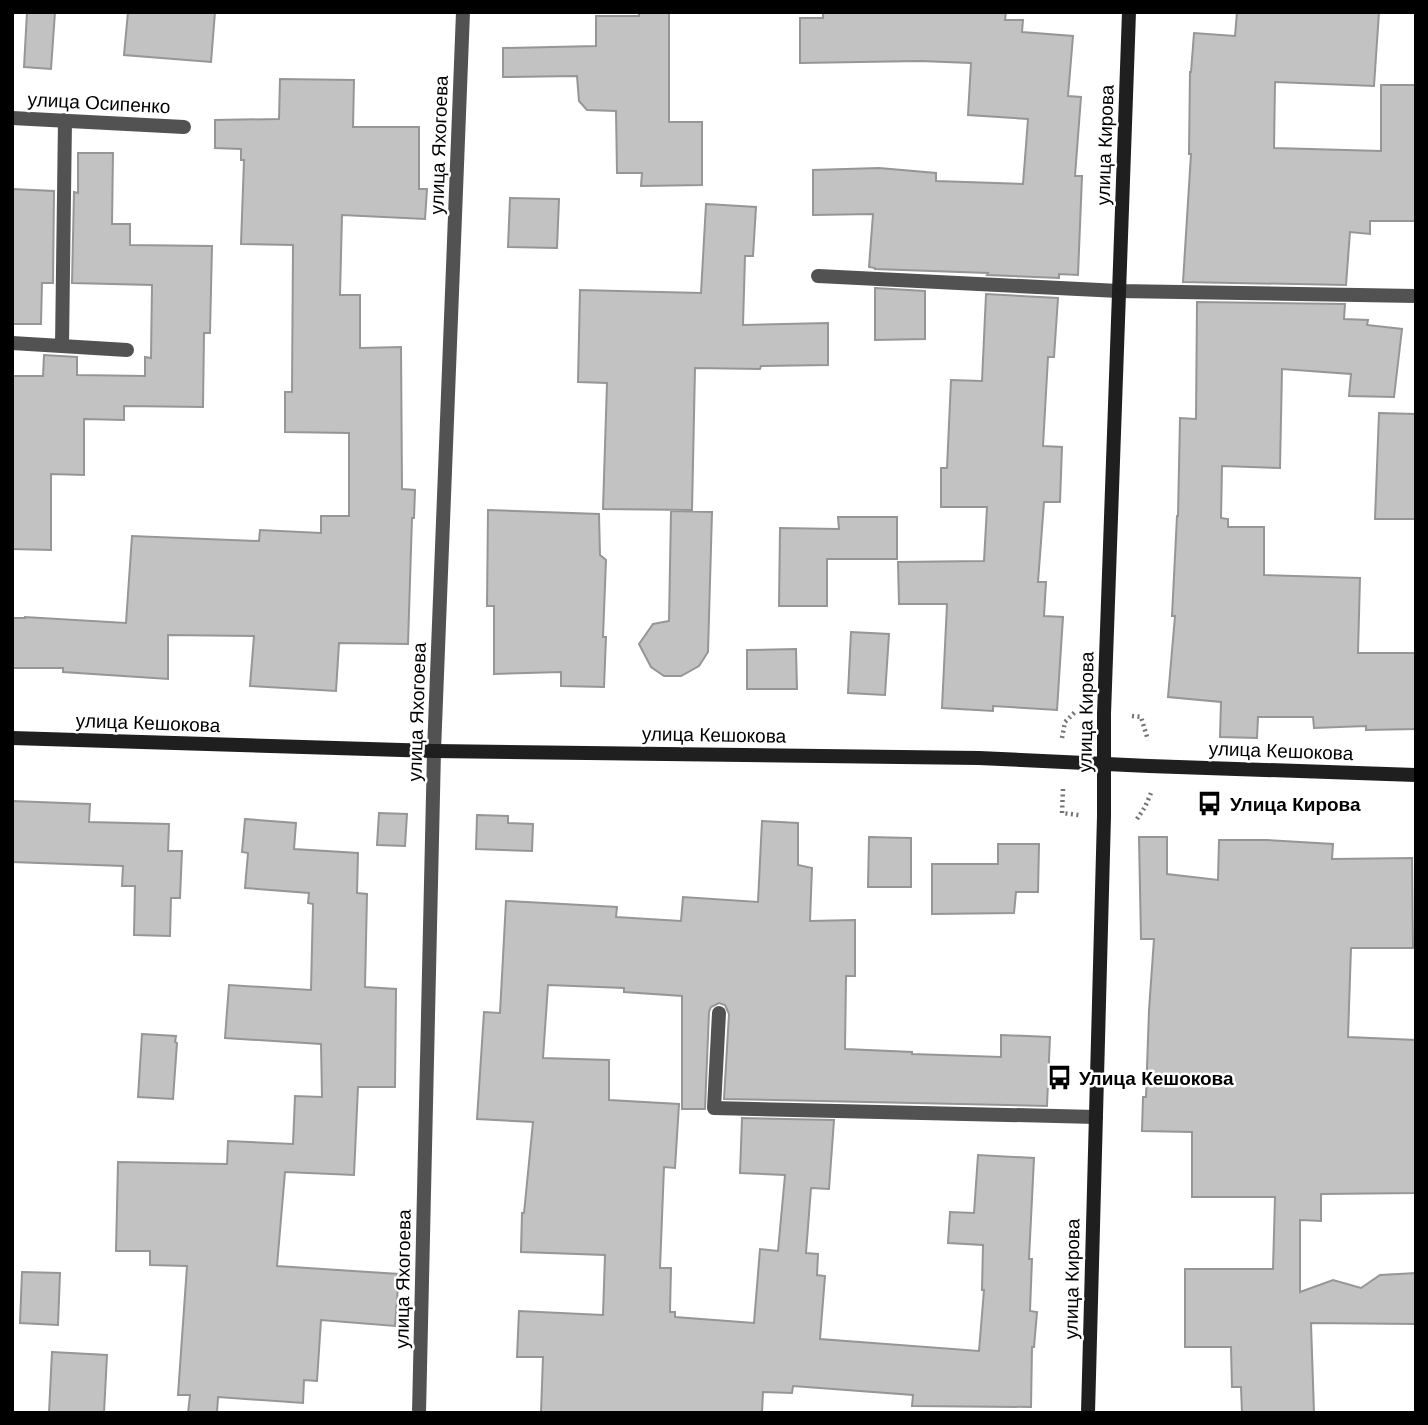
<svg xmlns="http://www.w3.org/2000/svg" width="1428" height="1425" font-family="Helvetica,sans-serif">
	<rect width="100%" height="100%" fill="#fff"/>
	<path fill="#c2c2c2" stroke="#969696" stroke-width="2" d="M27,12H55L51,69L24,67Z
		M128,12H215L211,62L124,55Z
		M639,12H669V122H702V185L641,186L642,173H617L616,111L587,110L579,101L577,76L503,77V48L596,46V16H639Z
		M823,12H1006L1005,20H1023L1022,32L1073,36L1068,96L1081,97L1075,176H1082L1078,275L1059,274V278L987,275L988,273L875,269V268L869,267L873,214L813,215V170L879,168L936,173V181L1023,184L1028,119L968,115L971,63L920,61L800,63V18H823Z
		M1237,12H1379L1374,86L1275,82L1274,148L1381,151V85H1416V221H1370V234L1350,232L1346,285L1183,282L1191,154H1189L1190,72H1191L1194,33L1235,36Z
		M280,79L354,80L353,127H419V189H427L425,219L342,215L340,295H360V348L401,347L402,489L415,490L414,518H412L408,644L339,643L336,691L250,686L254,636L168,635V679L63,672V668H12V618H25V617L126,623L132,536L259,541L260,530L321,533V516H349V433L285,432V392H292L293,245L241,244L244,160H241V149L215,148V120L279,119Z
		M78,153H113L112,224H130V245L212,246L210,333H204L203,407L124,406V420L84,419V475L51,474V550L12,549V376H43L44,355L77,357V375L145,376V357L151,358L152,285L72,283L74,192L78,193Z
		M12,189L54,191L53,283H42L41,324H12Z
		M510,198L559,199L557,248L508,247Z
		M706,204L756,207L753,256H745L743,325L828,323V365L761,366L760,369L695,368L692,510L603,509L607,383L578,382L580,290L701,293Z
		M875,288L925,291V339L875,340Z
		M986,294L1058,298L1054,357H1048L1043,446L1062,447L1060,502H1044L1038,582H1046L1044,616L1063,617L1057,710L993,706V711L942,708L947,604H899L898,562L984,561L987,507H941V468H947L951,380L982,381Z
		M1197,302L1345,304L1344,319L1368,320L1367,325L1402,329L1394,397L1349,396L1351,374L1282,369L1280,468L1222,466L1221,518L1228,519V527H1264V575L1360,578L1358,653H1416V729L1366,730V726L1314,728L1313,717H1258L1257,738L1220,737L1221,702L1168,697L1175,616H1172L1177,516H1178L1180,418L1196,419Z
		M1379,413L1416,414V519H1375Z
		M488,510L599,514L600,555L606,560L603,637H606L604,687L561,686V672L494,674V606H487Z
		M671,511L712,512L708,652L699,666L681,676H664L651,667L639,644L653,624L669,621Z
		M838,517H897V559H827V606H779L780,528L839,529Z
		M851,632L889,634L885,695L848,693Z
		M796,649L797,689H747V650Z
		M12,801L90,804L89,822L169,824L168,851H182L180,898H171L170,936L134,935L135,886H122L123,866L12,862Z
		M379,813L407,814L405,846L377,845Z
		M477,815L508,816V823L533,824L532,851L476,849Z
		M245,819L296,823L294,849L358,853L357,893L367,894L365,987L396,989L395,1087H358L354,1175L285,1172L277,1266L399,1274L395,1326L321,1320L317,1381L304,1380L303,1403L218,1397L217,1413H188L190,1395H178L187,1266L150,1265V1251H116L118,1162L227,1164L228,1141L293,1144L295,1096L322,1097L321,1044L225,1038L229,985L311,990L313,904L308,903L309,893L245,888L248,853L242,852Z
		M762,821L798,823V865L812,868L810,921L855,920V976H846L845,1049L912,1052V1054L1001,1057V1035L1050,1037L1047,1106L724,1099L729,1014L725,1005L719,1003L711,1007L709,1012L705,1109H682V996L624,992V988L548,985L543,1058L609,1060V1100L679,1104L675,1168L664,1167L660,1268H671L670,1312H675V1317L754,1323L760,1249L778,1251L785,1175L740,1173L742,1118L834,1120L829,1189L811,1188L806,1253L818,1254L817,1275L825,1276L820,1339L979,1351L984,1290H982L983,1245L948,1243L950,1212L974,1213L978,1155L1034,1158L1029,1259H1032L1030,1311L1037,1312L1034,1347H1032L1031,1407L912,1406L913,1395L793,1386L792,1393L763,1392L762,1413H541L543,1357H517L519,1311L603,1315L605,1255L521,1252L522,1213H524L533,1122L477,1119L484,1012L500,1013L506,901L617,907L616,917L681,921L683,897L758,902Z
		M869,837L911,838V887H868Z
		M1139,837H1167V874L1218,880L1219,840H1266L1333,844L1332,859L1412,858L1413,948H1351L1348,1037L1416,1040V1193L1321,1194V1221L1300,1220V1292L1333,1280L1361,1288L1380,1275L1416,1273V1324L1311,1323L1314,1413H1242L1241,1387H1232L1231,1347H1185V1269H1273L1275,1197H1192V1132L1142,1131L1143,1097H1146L1149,1010L1154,939H1141Z
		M998,844H1039L1038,892H1016L1014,913L932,914V864H998Z
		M142,1034L176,1036L175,1042L177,1043L173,1099L138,1097Z
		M22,1272L60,1273L58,1325L20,1323Z
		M52,1352L107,1355L104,1413H49Z"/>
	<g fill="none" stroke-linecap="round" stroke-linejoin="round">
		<path stroke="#747474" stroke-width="4.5" stroke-dasharray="2 3.5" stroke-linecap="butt" d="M1132,716L1141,717L1148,740
			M1062,738L1065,722L1075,712
			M1063,789L1062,813L1079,815
			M1137,819L1145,807L1151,793"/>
		<path stroke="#525252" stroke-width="14" d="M818,276L1119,291L1416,296
			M12,343L127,350
			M62,346L65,120
			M719,1013L714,1108L1096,1117"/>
		<path stroke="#525252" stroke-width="14" d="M12,118L184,127
			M419,1413L434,751L463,12"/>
		<path stroke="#1f1f1f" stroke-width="14" d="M12,738L434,751L979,758L1149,766L1416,775
			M1088,1413L1104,816V714L1129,12"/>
	</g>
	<defs>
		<symbol id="bus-bare" viewBox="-9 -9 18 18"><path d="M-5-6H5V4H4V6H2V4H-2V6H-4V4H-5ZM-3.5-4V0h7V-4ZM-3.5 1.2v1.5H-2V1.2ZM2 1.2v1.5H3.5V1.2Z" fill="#000" stroke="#fff" stroke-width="2.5" paint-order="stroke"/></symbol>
	</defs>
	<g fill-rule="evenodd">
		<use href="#bus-bare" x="1192" y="786" width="35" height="35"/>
		<use href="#bus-bare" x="1042" y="1060" width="35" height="35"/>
	</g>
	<g text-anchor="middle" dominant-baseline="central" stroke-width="5" stroke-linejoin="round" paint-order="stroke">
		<g font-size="19" fill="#000" stroke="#fff">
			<text transform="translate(99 103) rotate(3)">улица Осипенко</text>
			<text transform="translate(439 145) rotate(-88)">улица Яхогоева</text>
			<text transform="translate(1105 145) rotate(-88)">улица Кирова</text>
			<text transform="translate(417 712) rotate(-88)">улица Яхогоева</text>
			<text transform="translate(1086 712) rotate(-89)">улица Кирова</text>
			<text transform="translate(148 723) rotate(2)">улица Кешокова</text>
			<text transform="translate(714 735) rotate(1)">улица Кешокова</text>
			<text transform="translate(1281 751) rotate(2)">улица Кешокова</text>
			<text transform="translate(403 1279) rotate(-89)">улица Яхогоева</text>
			<text transform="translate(1072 1279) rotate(-89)">улица Кирова</text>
		</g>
		<g font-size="19" font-weight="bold" fill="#000" stroke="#fff" text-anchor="start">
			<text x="1230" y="804">Улица Кирова</text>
			<text x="1079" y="1078">Улица Кешокова</text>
		</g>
	</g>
	<rect width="1428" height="1425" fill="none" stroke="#000000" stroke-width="28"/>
</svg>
